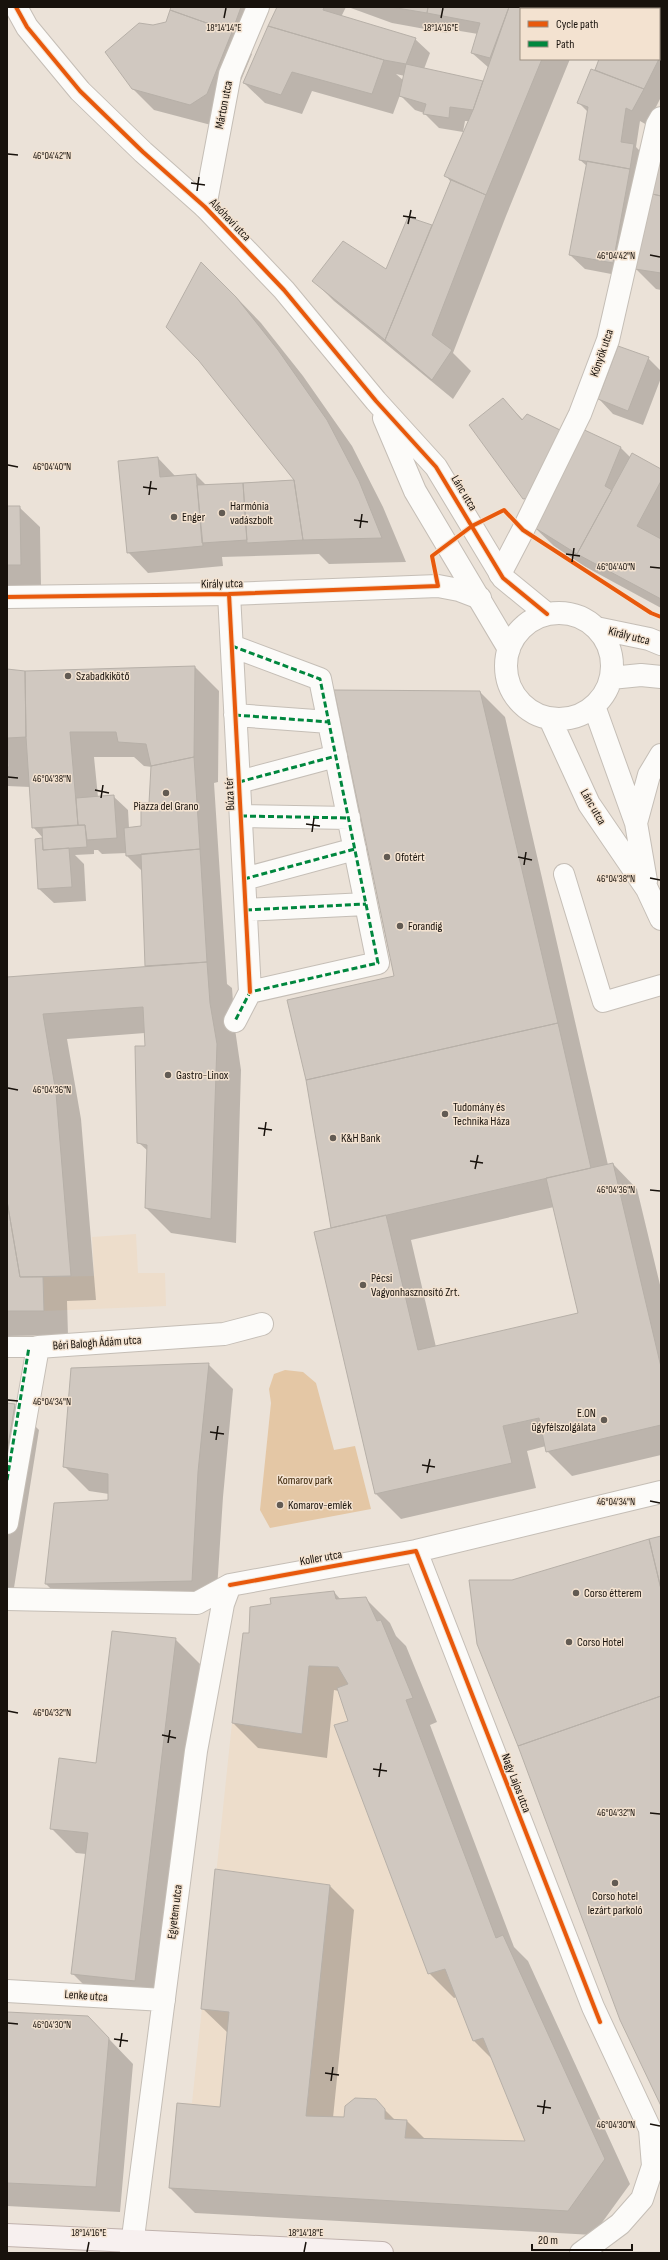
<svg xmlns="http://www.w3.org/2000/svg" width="668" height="2260" font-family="'Sofia Sans Condensed',sans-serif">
	<rect width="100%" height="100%" fill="#ebe2d8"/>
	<path fill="#edddcb" d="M136,1234L138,1273H165L166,1306L44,1311L43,1277L94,1276L92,1237Z
		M334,1591L336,1599L377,1621L381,1620L413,1698L406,1700L496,1938L503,1935L605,2159L568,2211L169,2188L177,2103H192L232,1723L243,1633H249L250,1607L271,1604L270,1598Z"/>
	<path fill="#e4c7a5" d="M285,1370L303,1372L316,1383L334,1450L355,1446L371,1509L270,1528L260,1510L271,1403L269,1389L274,1374Z"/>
	<path fill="#0003" fill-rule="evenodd" d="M172,7H262L246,48L252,54L227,114L211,125L154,110L133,89L153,26L166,23Z
		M278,7H346L341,17L415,39L430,53L424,69L484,82L489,68L472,53L478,34L448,29L447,33L392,23L348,7H558L562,9H521V59H570L506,216L453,353L471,371L453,399L334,301L313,280L387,271L409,218L432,227L451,182L446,176L469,121H465L463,132L439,128L424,113L415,110L400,95L393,114L312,91L302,114L265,103L244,83ZM396,74L405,76L404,81Z
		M618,7H661V46H659V9H617Z
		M659,58L661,60V97L647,125L640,121L636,147L648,159L627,277L585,269L570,255L587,166L580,160L588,112L578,102L600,59Z
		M661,147V290L656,289L636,269Z
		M236,297L261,323L303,376L352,446L383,507L406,562L329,564L319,554L222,557L223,566L148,573L128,552L158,458L176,477L196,475L206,485L296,480Z
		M648,358L661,371V378L643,425L613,414L599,399Z
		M503,399L523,420L560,431L579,428L621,448L631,458L661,470V608L584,566L554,546L533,526L539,514L524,498Z
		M7,507H19L40,527L41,585L7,586Z
		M195,667L219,691L218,782L214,783L227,984L232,988L235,1029L241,1070L236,1243L171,1233L146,1208L148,1151L138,1142L146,1047L145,1033L67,1039L81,1119L96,1300L67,1301L68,1335L7,1336V978L149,968L146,965L142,871L127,856V853L102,854L98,850H94V854L75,855L84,864L86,901L54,903L39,889L43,838L33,827L30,787L7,786V670L25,672ZM94,757H134L144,766L152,767L150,804L142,827L129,828L128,810L113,796L98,797Z
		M480,692L505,717L608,1165L613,1164L637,1189L661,1289V1455L572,1476L547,1451L546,1446L527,1451L536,1488L401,1519L376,1494L315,1232L333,1229L395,977ZM554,1207L579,1313L436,1347L411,1240Z
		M208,1364L233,1389L223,1497L216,1605L71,1609L46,1584L109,1501V1494L89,1491L64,1466Z
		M7,1404L14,1405L39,1430L13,1594H7Z
		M334,1592L341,1600L365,1598L390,1623L396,1636L406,1646L437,1722L430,1725L514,1947L528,1961L630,2184L593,2235L195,2213L170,2188L220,2108L228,2033L202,2008L329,1885L354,1910L333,2118H345L375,2100L396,2121H407L425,2139L526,2142L493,2060L474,2041L457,1997L454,1998L429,1973L339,1691L334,1690L327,1758L258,1748L233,1723L250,1635L272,1605Z
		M175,1639L200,1664L160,2005L97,1998L72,1973L86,1854L76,1853L51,1828L97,1764Z
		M7,2013L88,2017L133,2064L120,2212L7,2206Z"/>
	<path fill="#d0c8c0" stroke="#b7b0a8" d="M171,7H241L232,32L170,10Z
		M277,7H324L323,10L416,38L406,64L384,60L268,26Z
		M391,7H428L427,13Z
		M428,7H509L490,58L471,53L480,23L427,13Z
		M509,7L563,8L521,9V59H542L486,195L444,176L473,110Z
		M617,7H661V39L659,38V9H616Z
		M170,10L232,32L207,94L190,105L132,89L105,52L139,23L153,25L166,22Z
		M268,26L384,60L372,94L292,72L281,95L243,83Z
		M599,59H659L644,89L595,70Z
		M406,64L483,81L473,110L450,107L449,118L423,114L426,104L399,96Z
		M591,69L644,89L632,111L626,108L621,142L634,144L630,169L579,160L588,107L577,103Z
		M661,144V196L648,193Z
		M587,161L630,169L613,263L569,255Z
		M451,180L486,195L432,335L452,350L432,380L385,340Z
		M648,193L661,196V273L635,269Z
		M408,217L432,225L385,340L312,281L343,241L386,269Z
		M201,262L236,297L278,350L327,420L359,481L382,538L303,540L294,480L199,361L166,327Z
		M618,346L649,357L628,411L598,399Z
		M503,398L522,420L527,414L560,430L530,498L523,499L469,425Z
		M578,427L621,447L605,486L612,490L577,554L532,526Z
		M632,453L661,469V481L637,526L661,539V599L577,554Z
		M158,457L160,477L196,474L203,546L127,553L118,461Z
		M294,480L303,540L247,543L243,483Z
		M243,483L247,540L202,543L197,485Z
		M7,506H20L21,565H7Z
		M195,666L194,757L151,766L146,744L118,742L116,732H70L78,825L32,828L26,737L25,671Z
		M7,669L25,671L26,737L8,738L9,767H7Z
		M334,690L480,691L558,1023L306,1080L287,1000L394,976Z
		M194,757L200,849L126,856L124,828L141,826V803H149L151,766Z
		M114,795L117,838L87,840L85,825H78L76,798Z
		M85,825L87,847L43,850L42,828Z
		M42,838L43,850L69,848L72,887L38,889L35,839Z
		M200,849L207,962L145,966L141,854Z
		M207,962L210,1003L217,1044L211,1219L145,1208L147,1145L137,1143L135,1046H145L143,1007L43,1014L56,1093L71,1276L20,1277L7,1201V977Z
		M558,1023L591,1168L331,1228L306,1080Z
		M613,1163L661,1367V1425L546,1452L539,1418L503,1426L512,1463L375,1494L314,1232L386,1215L418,1350L578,1313L546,1178Z
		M7,1201L20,1277H43L44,1311H7Z
		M209,1363L198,1472L192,1581L45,1584L54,1503L108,1500V1474L63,1467L71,1368Z
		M7,1403L15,1404L7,1452Z
		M661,1536V1589L649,1539Z
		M649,1539L661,1589V1696L518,1746L477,1644L469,1580H512Z
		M334,1591L336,1599L366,1597L377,1621L381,1620L413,1698L406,1700L496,1938L503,1935L605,2159L568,2211L169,2188L177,2103L220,2107L229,2012L201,2009L215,1869L330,1885L306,2116L344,2117L345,2106L355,2098L376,2099L385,2109V2119L407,2120L405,2138L525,2141L483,2038L473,2041L445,1969L428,1974L334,1725L348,1721L337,1688L348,1684L338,1667L309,1666L302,1734L232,1723L243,1633H249L250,1607L271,1604L270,1598Z
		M112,1631L176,1638L135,1981L71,1974L88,1833L50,1829L59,1758L96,1763Z
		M661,1696V2106L620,2020L518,1746Z
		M7,2012L88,2016L109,2038L96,2187L7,2183Z"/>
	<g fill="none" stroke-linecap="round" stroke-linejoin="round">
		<defs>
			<path id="service" d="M564,874L603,1002L661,985
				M7,1347H38"/>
			<path id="pedestrian" d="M229,594L250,992
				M232,646L320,679L378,963L250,992L235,1021
				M235,715L329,722
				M239,782L336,756
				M241,816L349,818
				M244,879L355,849
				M246,910L366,904"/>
			<path id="minor" d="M205,207L230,74L258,7
				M500,574L523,530L580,414L608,340L657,125L661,118
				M7,597L229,594L438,586L459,590L480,598
				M7,1523L38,1347L224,1334L262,1324
				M416,1551L593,2007L650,2129L653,2166L642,2199L620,2224L581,2253
				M7,1599L197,1603L230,1585L416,1551L661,1492
				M7,1991L164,2000
				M131,2253L196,1751L223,1604L230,1585"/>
			<path id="tertiary" d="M16,7L27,27L80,91L143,152L205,207L284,290L376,401L436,467L503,578L547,614
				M384,418L415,491L509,649
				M506 666a53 53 0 1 1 106 0a53 53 0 1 1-106 0Z
				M596,628L649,639L661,644
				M611,678L641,675L661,677
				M594,706L636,823L646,881
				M550,719L589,804L647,889L661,919
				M636,823L649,775L661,755"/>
			<path id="primary" d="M7,2235L382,2253"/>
		</defs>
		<use href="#service" stroke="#c5beb6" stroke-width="22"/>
		<use href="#pedestrian" stroke="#c5beb6" stroke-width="24"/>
		<use href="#minor" stroke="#c5beb6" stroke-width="24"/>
		<use href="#tertiary" stroke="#c5beb6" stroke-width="24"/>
		<use href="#primary" stroke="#c0b2ad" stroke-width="24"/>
		<use href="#service" stroke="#fcfbf9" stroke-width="20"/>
		<use href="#pedestrian" stroke="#fcfbf9" stroke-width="22"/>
		<use href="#minor" stroke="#fcfbf9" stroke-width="22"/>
		<use href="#tertiary" stroke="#fcfbf9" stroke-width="22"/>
		<use href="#primary" stroke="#f7f0ef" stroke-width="22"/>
		<path stroke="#00873e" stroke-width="3" stroke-dasharray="6 3" stroke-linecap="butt" d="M232,646L320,679L378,963L250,992L235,1021
			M235,715L329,722
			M239,782L336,756
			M241,816L349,818
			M244,879L355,849
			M246,910L366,904
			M7,1480L29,1347"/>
		<defs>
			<path id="cycleway" d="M16,7L27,27L80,91L143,152L205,207L284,290L376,401L436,467L503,578L547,614
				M229,594L250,992
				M7,597L229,594L438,586L432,556L472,526L504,510L523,530L651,613L661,617
				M230,1585L416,1551L600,2022"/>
		</defs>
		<use href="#cycleway" stroke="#f3e2d0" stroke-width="6"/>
		<use href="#cycleway" stroke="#e8590c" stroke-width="4"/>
	</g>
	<path fill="none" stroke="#18120c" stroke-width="1.5" d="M224,18L226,8M441,18L443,8M8,154L18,155M191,183L205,185M197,191L199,177M403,216L416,218M408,224L411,210M650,255L660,257M8,465L18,467M143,487L157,489M149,495L151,481M354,520L368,522M360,528L362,514M566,554L580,556M572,562L574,548M650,567L660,568M8,777L18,778M95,790L109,793M101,798L103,785M306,824L320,826M312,832L314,818M518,857L532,860M524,865L526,852M650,878L660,880M8,1088L18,1090M258,1128L272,1130M264,1136L266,1122M470,1161L483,1163M475,1169L478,1155M650,1190L660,1191M8,1400L18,1401M210,1432L224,1434M216,1440L218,1426M422,1465L435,1467M427,1473L430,1459M650,1501L660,1503M8,1711L18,1713M162,1735L176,1738M168,1743L170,1730M373,1769L387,1771M379,1777L381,1763M650,1813L660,1814M8,2023L18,2024M114,2039L128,2041M120,2047L122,2033M325,2073L339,2075M331,2081L333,2067M537,2106L551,2108M543,2114L545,2100M650,2124L660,2126M87,2252L89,2242M304,2252L306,2242"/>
	<g fill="#625b53" stroke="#f3e2d0" stroke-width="1.5">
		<circle cx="222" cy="513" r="4"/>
		<circle cx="174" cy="517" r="4"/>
		<circle cx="68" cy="676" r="4"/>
		<circle cx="166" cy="793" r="4"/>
		<circle cx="387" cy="857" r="4"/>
		<circle cx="400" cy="926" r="4"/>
		<circle cx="168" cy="1075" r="4"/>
		<circle cx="445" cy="1114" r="4"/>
		<circle cx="333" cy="1138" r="4"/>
		<circle cx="363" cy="1285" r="4"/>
		<circle cx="604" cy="1420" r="4"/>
		<circle cx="280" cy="1505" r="4"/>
		<circle cx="576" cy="1593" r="4"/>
		<circle cx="569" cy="1642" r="4"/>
		<circle cx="615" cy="1883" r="4"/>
	</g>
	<g text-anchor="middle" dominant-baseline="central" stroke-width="3" stroke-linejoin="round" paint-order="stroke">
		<g font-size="12" fill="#18120c" stroke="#f3e2d0">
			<text transform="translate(224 105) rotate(-79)">Márton utca</text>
			<text transform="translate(230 220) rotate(46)">Alsóhavi utca</text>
			<text transform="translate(602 353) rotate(-71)">Könyök utca</text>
			<text transform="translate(464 493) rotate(59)">Lánc utca</text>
			<text transform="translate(222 584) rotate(-1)">Király utca</text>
			<text transform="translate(629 636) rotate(14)">Király utca</text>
			<text transform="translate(230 794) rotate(-93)">Búza tér</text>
			<text transform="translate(593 807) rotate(60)">Lánc utca</text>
			<text transform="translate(97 1343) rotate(-4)">Béri Balogh Ádám utca</text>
			<text transform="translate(321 1558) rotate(-10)">Koller utca</text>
			<text transform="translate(516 1783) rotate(69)">Nagy Lajos utca</text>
			<text transform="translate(175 1912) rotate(-83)">Egyetem utca</text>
			<text transform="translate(86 1996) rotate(4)">Lenke utca</text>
		</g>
		<g font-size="12" fill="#18120c" stroke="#f3e2d0" text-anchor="start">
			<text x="230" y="506">Harmónia<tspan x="230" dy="14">vadászbolt</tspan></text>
			<text x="182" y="517">Enger</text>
			<text x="76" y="676">Szabadkikötő</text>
			<text x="166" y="806" text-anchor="middle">Piazza del Grano</text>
			<text x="395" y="857">Ofotért</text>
			<text x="408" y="926">Forandig</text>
			<text x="176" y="1075">Gastro-Linox</text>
			<text x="453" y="1107">Tudomány és<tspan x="453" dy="14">Technika Háza</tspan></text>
			<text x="341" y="1138">K&amp;H Bank</text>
			<text x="371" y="1278">Pécsi<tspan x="371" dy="14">Vagyonhasznosító Zrt.</tspan></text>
			<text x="596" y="1413" text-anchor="end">E.ON<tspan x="596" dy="14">ügyfélszolgálata</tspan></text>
			<text x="288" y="1505">Komarov-emlék</text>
			<text x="584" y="1593">Corso étterem</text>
			<text x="577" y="1642">Corso Hotel</text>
			<text x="615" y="1896" text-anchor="middle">Corso hotel<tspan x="615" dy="14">lezárt parkoló</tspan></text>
		</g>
		<g font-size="12" fill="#3d2506" stroke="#f3e2d0">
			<text x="305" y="1480">Komarov park</text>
		</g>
	</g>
	<g font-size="10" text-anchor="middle" fill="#18120c" stroke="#f3e2d0" stroke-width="3" stroke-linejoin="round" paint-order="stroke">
		<text x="441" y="31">18°14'16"E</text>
		<text x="224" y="31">18°14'14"E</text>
		<text x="52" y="159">46°04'42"N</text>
		<text x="616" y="259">46°04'42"N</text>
		<text x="52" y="470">46°04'40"N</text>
		<text x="616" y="570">46°04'40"N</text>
		<text x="52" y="782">46°04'38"N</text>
		<text x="616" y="882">46°04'38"N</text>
		<text x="52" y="1093">46°04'36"N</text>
		<text x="616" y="1193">46°04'36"N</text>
		<text x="52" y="1405">46°04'34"N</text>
		<text x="616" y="1505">46°04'34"N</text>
		<text x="52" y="1716">46°04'32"N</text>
		<text x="616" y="1816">46°04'32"N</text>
		<text x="52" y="2028">46°04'30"N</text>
		<text x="616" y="2128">46°04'30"N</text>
		<text x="89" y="2236">18°14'16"E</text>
		<text x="306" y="2236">18°14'18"E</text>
	</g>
	<rect width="668" height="2260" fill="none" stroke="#18120c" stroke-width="16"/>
	<rect x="520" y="8" width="140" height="52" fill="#f3e2d0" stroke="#9b8f82"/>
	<rect x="528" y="21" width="20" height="6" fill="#e8590c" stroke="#9b8f82"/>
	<text x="556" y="28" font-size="12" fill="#18120c">Cycle path</text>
	<rect x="528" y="41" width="20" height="6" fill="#00873e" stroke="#9b8f82"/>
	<text x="556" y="48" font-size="12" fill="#18120c">Path</text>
	<path d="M532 2244v6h100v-6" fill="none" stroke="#18120c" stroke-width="2"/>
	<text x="538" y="2244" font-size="12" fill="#18120c" stroke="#f3e2d0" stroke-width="3" paint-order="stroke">20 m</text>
</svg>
